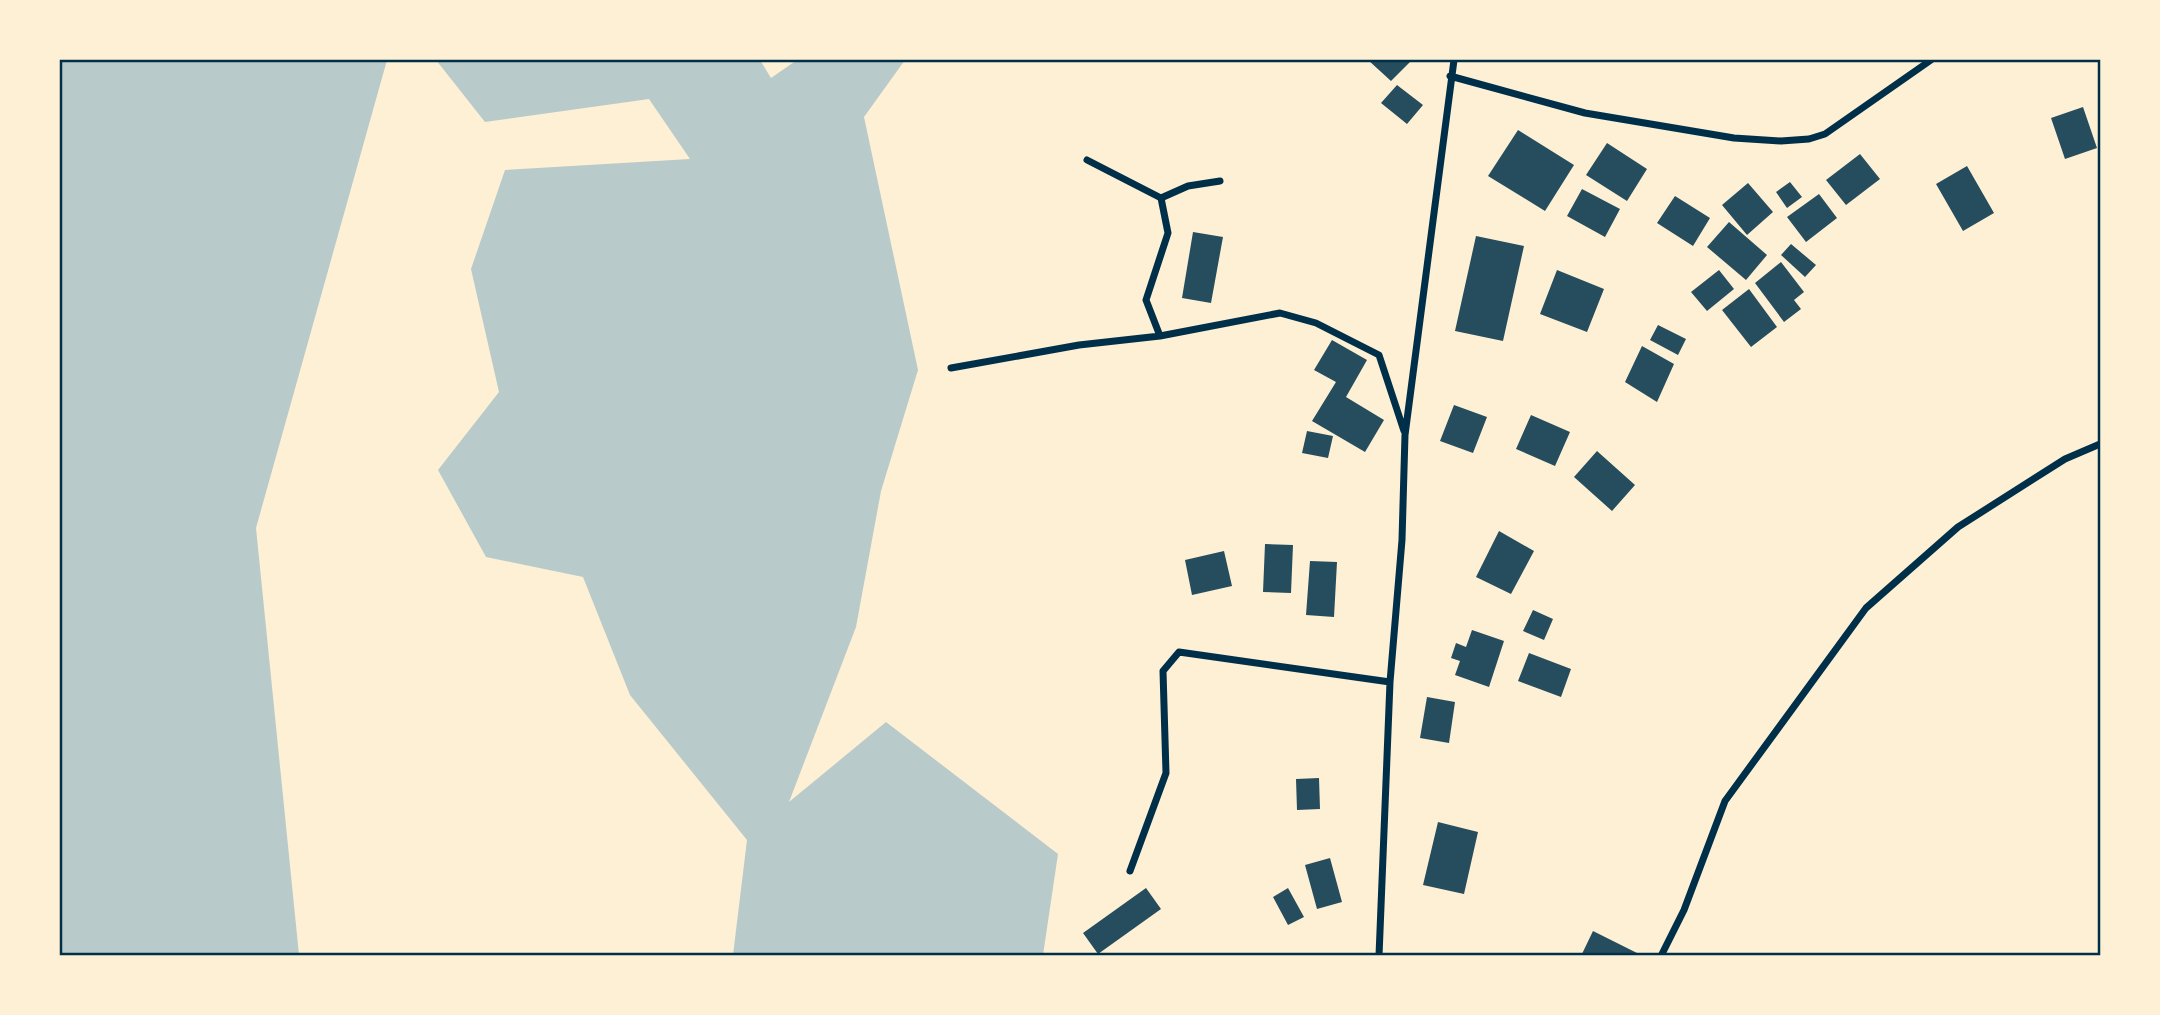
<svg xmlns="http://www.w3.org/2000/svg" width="2160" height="1015" font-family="Overpass,sans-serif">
	<rect width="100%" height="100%" fill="#fdf0d5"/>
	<path fill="#b9caca" d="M60,60H387L256,528L299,955H60Z
		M436,60H760L771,78L797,60H905L864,117L918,370L881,491L856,627L789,802L886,722L1058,854L1043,955H733L747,840L630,695L583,577L486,557L438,470L499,392L471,269L505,170L690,159L649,99L485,122Z"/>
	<path fill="#264d5e" d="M1368,60H1412L1391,81Z
		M1397,85L1423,105L1407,124L1381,103Z
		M2083,107L2097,148L2065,159L2051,118Z
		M1518,130L1574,165L1545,211L1488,176Z
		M1607,143L1647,169L1627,201L1586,175Z
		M1860,154L1880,179L1846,205L1826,180Z
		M1967,166L1994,213L1963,231L1936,184Z
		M1790,182L1802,197L1787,208L1776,192Z
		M1748,183L1773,212L1747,235L1722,205Z
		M1582,189L1620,209L1605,237L1567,216Z
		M1819,194L1837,218L1806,242L1787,217Z
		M1675,196L1710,218L1693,246L1657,223Z
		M1729,222L1767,255L1746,280L1707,247Z
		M1193,232L1223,237L1211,303L1182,298Z
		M1476,236L1524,246L1503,341L1455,331Z
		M1791,244L1816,265L1805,277L1781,255Z
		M1781,262L1804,292L1794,300L1801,309L1784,322L1755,283Z
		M1557,270L1604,289L1587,332L1540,314Z
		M1719,270L1734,289L1707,311L1691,292Z
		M1749,289L1777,327L1751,347L1722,310Z
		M1658,325L1686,339L1678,355L1650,340Z
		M1332,340L1367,360L1346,397L1384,420L1365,452L1312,421L1336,382L1314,370Z
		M1642,346L1674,364L1657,402L1625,382Z
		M1454,405L1487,417L1473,453L1440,441Z
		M1531,415L1570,432L1555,466L1516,449Z
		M1307,431L1333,436L1328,458L1302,453Z
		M1597,451L1635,485L1612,511L1574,477Z
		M1499,531L1534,551L1511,594L1476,577Z
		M1265,544L1293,545L1291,593L1263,592Z
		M1224,551L1232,586L1192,595L1185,560Z
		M1310,561L1337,562L1334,617L1306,615Z
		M1533,610L1553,619L1544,640L1523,631Z
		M1472,630L1504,641L1489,687L1455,675L1460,661L1451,658L1456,643L1466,647Z
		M1529,653L1571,669L1561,697L1518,681Z
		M1427,697L1455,702L1449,743L1420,738Z
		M1319,778L1320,809L1297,810L1296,779Z
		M1438,822L1478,832L1464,894L1423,885Z
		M1330,858L1342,902L1317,909L1305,865Z
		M1146,888L1161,909L1098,954L1083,933Z
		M1288,888L1304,917L1288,925L1273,897Z
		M1593,931L1643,956H1581Z"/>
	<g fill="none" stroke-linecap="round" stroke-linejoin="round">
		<path stroke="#003049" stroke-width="7" d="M1450,76L1585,113L1734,138L1781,141L1809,139L1825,134L1931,60
			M1087,160L1161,198
			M1160,336L1146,300L1168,233L1161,198L1188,186L1220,181
			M951,368L1079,345L1160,336L1280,313L1316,323L1379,355L1404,431
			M1130,871L1166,773L1163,671L1179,652L1390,682
			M1379,956L1390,682L1402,540L1405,435L1454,60
			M1661,956L1684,910L1725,801L1866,608L1958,527L2065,459L2100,444"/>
	</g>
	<rect width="2160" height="1015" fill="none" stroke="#fdf0d5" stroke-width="122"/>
	<rect x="61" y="61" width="2038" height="893" fill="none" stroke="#003049" stroke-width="2.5"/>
</svg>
